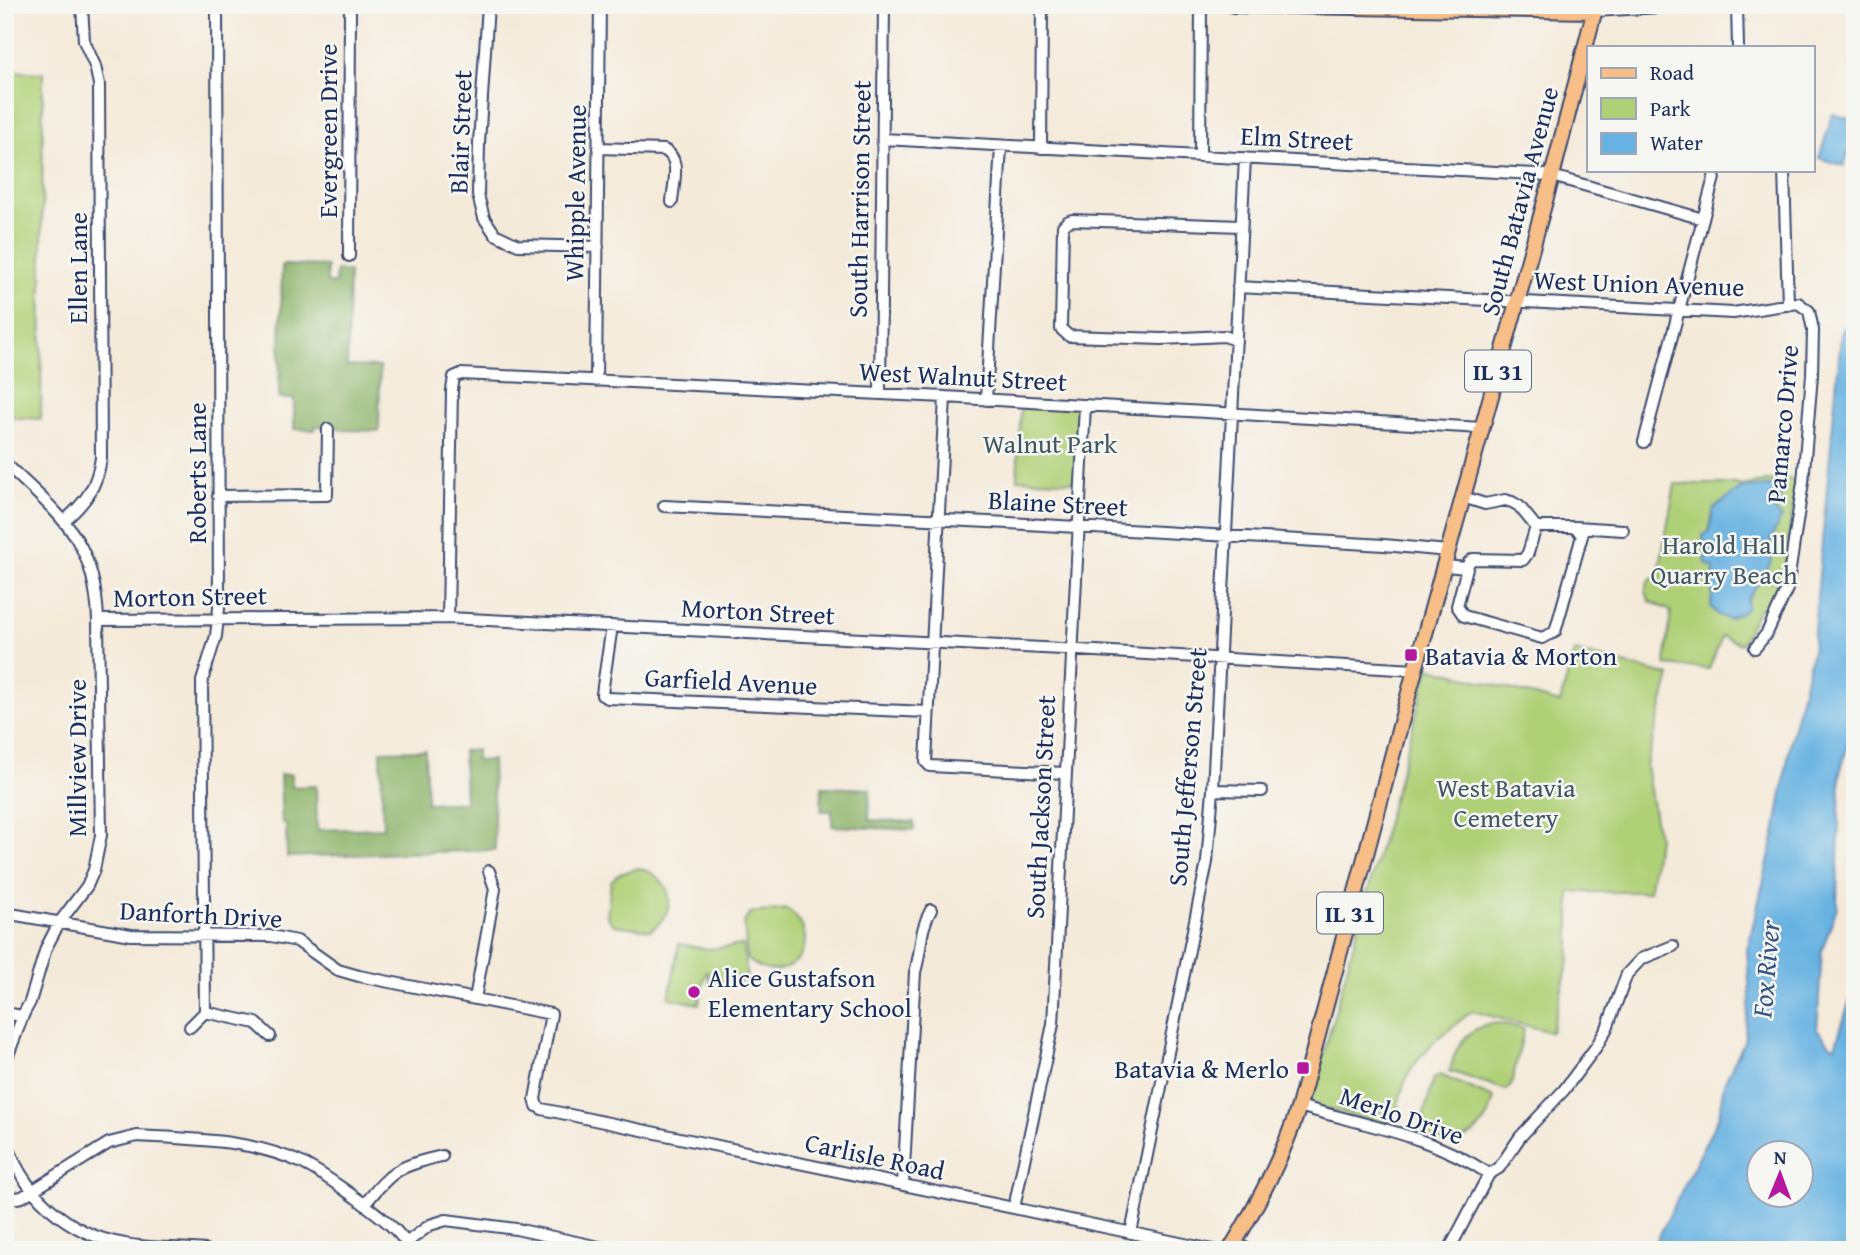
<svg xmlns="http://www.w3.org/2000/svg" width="1860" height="1255" font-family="'Gentium Book Plus',serif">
	<rect width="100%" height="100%" fill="#f6f6f2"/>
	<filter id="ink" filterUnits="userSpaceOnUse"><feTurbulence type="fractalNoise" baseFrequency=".0143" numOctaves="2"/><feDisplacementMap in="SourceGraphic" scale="14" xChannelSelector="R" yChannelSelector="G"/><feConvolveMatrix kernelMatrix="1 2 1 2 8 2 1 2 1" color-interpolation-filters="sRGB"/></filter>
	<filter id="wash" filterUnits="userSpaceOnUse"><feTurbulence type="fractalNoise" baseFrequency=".00686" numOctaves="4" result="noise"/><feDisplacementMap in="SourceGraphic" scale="28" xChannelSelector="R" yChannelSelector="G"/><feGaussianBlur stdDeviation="1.57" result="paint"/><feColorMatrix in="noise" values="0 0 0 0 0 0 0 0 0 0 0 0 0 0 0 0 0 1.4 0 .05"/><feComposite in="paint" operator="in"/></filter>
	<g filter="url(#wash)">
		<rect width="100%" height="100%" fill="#f4ead9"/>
		<path fill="#b0d077" stroke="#66806a" stroke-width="2" d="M5,71L43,73L41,419L5,417Z
			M1021,403L1083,407L1079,482L1017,479Z
			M1783,478L1796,480L1784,579L1776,608L1759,609L1741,644L1722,636L1709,669L1665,665L1671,611L1649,601L1646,591L1648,581L1658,576L1675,484H1737L1741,486Z
			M1574,651L1670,676L1646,766L1658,838L1649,892H1570V957L1551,1032L1472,1011C1449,1030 1421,1049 1407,1077C1400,1091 1399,1118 1383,1124L1310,1104L1429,667L1560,703Z
			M639,868C673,877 680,910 651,930L614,925L607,917L611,881L619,874Z
			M787,909C830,940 787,994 747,959L744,922L751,913Z
			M679,944L708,949L743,945L747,980L710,983L708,973L706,972L699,1004L669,998Z
			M1491,1023L1506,1024L1524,1029L1511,1086L1506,1090L1450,1071C1455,1046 1466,1030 1491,1023Z
			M1440,1075L1494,1098C1483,1140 1457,1149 1418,1135L1434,1078Z"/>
		<path fill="#8cb268" stroke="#547063" stroke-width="2" d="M282,265L327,266V283H335L336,271H349L347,366L380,367L379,431L340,430L339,427L315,426V430L294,429V399L279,398Z
			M425,750L427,803L465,802L463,751L476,750V761L492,760L495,850L287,857L286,824L282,823L280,775L291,774L292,787L316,786L317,830L383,828L381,751Z
			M822,787L870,789L869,820L914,822V830L832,826V811H821Z"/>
		<path fill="#68b2e1" stroke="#4270a0" stroke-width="2" fill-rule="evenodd" d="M1833,114L1855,121V133L1844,166L1819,158Z
			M1855,322V725L1854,723L1840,773L1837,907L1822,950L1817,1029L1831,1045L1835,1046L1855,985V1250H1652L1719,1116L1724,1083L1744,1042L1750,998L1747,950L1776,829L1791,739L1812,652L1841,335L1843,329ZM1758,1154H1800V1196H1758Z
			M1780,485L1784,490L1775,510L1778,515L1782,517L1771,539L1772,561L1747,600V607L1743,612L1728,619L1718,615L1711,607L1714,568L1706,564L1703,535L1709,532L1714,508L1742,488Z"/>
	</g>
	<g filter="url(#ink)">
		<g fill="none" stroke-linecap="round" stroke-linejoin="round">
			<defs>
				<path id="minor" d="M488,5L479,143L478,195L484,218L495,234L518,245L598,247
					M1737,5L1738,47
					M1595,11L1692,5
					M883,139L1536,174L1552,176L1703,219
					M598,148L664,150C682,158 673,185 672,202
					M1041,148L1042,5
					M1200,156L1201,5
					M1784,170L1788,305
					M349,256L350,5
					M1238,287L1733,313L1798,303L1809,311L1813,330L1812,375L1803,482L1787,589L1767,633L1755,648
					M1236,341L1225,336L1162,339L1069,336L1061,329L1063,226L1067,222L1072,220L1241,226
					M596,381L600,5
					M880,394L884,5
					M945,397L926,762L930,766L1064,773
					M986,400L1001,146
					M1644,442L1716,170
					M5,463C60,516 95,538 98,620L101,835L94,870L87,886L59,923L46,948L30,1002L24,1013L5,1063
					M218,496L327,495L328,429
					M1463,497L1485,504L1505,500L1512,502L1519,506L1536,527
					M664,506L1009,523L1384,545L1448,551
					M64,521C85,503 97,487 101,458L99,84L95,66L84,41L82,5
					M1576,527L1623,530
					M1444,566L1467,568L1457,606L1464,616L1542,638L1555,632L1582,536L1576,527H1536L1528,553L1523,560L1473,559L1469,562L1467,568
					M448,618L452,390L454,377L461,374L945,397L1482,428
					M98,620L448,618L1062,649L1415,670
					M612,626L603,686L602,695L608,698L928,712
					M1213,790L1262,791
					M5,913L131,935L271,936L297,941L338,970L359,976L551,1014L535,1099L537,1106L542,1109L1213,1250
					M475,999L495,889L489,871
					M205,1012L256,1023L270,1036
					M5,1013L22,1016
					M190,1027L205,1012L202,681L216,636L219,608L217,5
					M1299,1106C1363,1125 1432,1135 1489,1174
					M5,1135C19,1192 68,1235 125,1244C151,1249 179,1247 205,1250
					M903,1185L915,972C922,950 919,930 931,910
					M5,1200L22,1197L109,1143L137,1136C193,1139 250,1139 302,1163C321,1172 339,1186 356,1198C376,1213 398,1228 411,1250
					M365,1204C392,1170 399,1166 442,1156
					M1014,1208L1053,1024L1085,405
					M1131,1233L1207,862L1213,790L1245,158
					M406,1243L430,1225L446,1220L516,1229L613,1250
					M1235,1243L1249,1250
					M1449,1250L1489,1174L1499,1168L1520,1137L1564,1090L1596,1047L1607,1028L1627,974L1641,959L1673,946"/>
				<path id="major" d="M1233,5L1595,11
					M1230,1250C1258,1204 1283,1157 1299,1106L1415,670L1552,176L1596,5"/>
			</defs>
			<use href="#minor" stroke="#3c4b70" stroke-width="14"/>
			<use href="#major" stroke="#3c4b70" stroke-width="18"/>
			<use href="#minor" stroke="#fff" stroke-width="10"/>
			<use href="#major" stroke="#f7be88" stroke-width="14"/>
		</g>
	</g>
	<g fill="#b5179e" stroke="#f6f6f2" stroke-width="2.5">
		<rect x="1404" y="648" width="14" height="14" rx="3.5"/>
		<circle cx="694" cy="992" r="7"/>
		<rect x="1296" y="1061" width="14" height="14" rx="3.5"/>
	</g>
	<g text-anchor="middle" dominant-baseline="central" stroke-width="5" stroke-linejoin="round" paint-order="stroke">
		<g fill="#f6f6f2" stroke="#5d6b8a" stroke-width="2">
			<rect x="1465" y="350.5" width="66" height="41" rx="5"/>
			<rect x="1317" y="892.5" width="66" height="41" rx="5"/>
		</g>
		<g font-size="24" font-weight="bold" fill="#1b2f5e">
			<text x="1498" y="371">IL 31</text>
			<text x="1350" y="913">IL 31</text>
		</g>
		<g font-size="26" fill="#1b2f5e" stroke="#f6f6f2">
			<text transform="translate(327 131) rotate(-90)">Evergreen Drive</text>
			<text transform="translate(460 132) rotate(-88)">Blair Street</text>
			<text transform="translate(1297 138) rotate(3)">Elm Street</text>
			<text transform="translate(575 193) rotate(-89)">Whipple Avenue</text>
			<text transform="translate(859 199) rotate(-89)">South Harrison Street</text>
			<text transform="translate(1519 201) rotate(-75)">South Batavia Avenue</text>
			<text transform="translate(77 268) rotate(-90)">Ellen Lane</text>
			<text transform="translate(1639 283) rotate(2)">West Union Avenue</text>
			<text transform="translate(963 376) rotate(3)">West Walnut Street</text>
			<text transform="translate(1782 424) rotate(-85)">Pamarco Drive</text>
			<text transform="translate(196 473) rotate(-90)">Roberts Lane</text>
			<text transform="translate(1058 503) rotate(3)">Blaine Street</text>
			<text transform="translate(190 596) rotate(-1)">Morton Street</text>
			<text transform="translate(758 611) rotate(3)">Morton Street</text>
			<text transform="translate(731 681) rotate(3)">Garfield Avenue</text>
			<text transform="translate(76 758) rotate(-90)">Millview Drive</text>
			<text transform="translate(1187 767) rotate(-85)">South Jefferson Street</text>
			<text transform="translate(1040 807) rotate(-87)">South Jackson Street</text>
			<text transform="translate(201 914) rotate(3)">Danforth Drive</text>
			<text transform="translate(1402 1115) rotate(19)">Merlo Drive</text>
			<text transform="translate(875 1156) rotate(12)">Carlisle Road</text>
		</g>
		<g font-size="26" fill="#405764" stroke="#f6f6f2">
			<text x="1050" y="443">Walnut Park</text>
			<text x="1724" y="544">Harold Hall<tspan x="1724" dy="30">Quarry Beach</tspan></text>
			<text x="1506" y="787">West Batavia<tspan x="1506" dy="30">Cemetery</tspan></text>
		</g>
		<g font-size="26" fill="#1b2f5e" stroke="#f6f6f2" text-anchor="start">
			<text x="1425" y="655">Batavia &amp; Morton</text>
			<text x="708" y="977">Alice Gustafson<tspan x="708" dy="30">Elementary School</tspan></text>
			<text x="1289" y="1068" text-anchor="end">Batavia &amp; Merlo</text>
		</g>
		<g font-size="28" font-style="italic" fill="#325685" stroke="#f6f6f2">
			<text transform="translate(1765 969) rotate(-85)">Fox River</text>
		</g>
	</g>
	<rect width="1860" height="1255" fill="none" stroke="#f6f6f2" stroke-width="28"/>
	<rect x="1587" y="46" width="228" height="126" fill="#f6f6f2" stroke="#9ea6b7" stroke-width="2"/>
	<rect x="1601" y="68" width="35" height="10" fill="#f7be88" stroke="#9ea6b7" stroke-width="2"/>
	<text x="1650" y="80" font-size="21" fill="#1b2f5e">Road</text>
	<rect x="1601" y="98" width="35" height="21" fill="#b0d077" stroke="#9ea6b7" stroke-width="2"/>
	<text x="1650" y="116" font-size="21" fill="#1b2f5e">Park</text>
	<rect x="1601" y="133" width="35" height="21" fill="#68b2e1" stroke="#9ea6b7" stroke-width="2"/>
	<text x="1650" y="150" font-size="21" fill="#1b2f5e">Water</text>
	<g transform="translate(1780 1174) rotate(1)"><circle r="33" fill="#f6f6f2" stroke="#9ea6b7" stroke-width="2"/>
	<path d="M0-5L12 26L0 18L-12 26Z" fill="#b5179e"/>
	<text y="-10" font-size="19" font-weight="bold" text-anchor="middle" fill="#1b2f5e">N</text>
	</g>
</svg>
